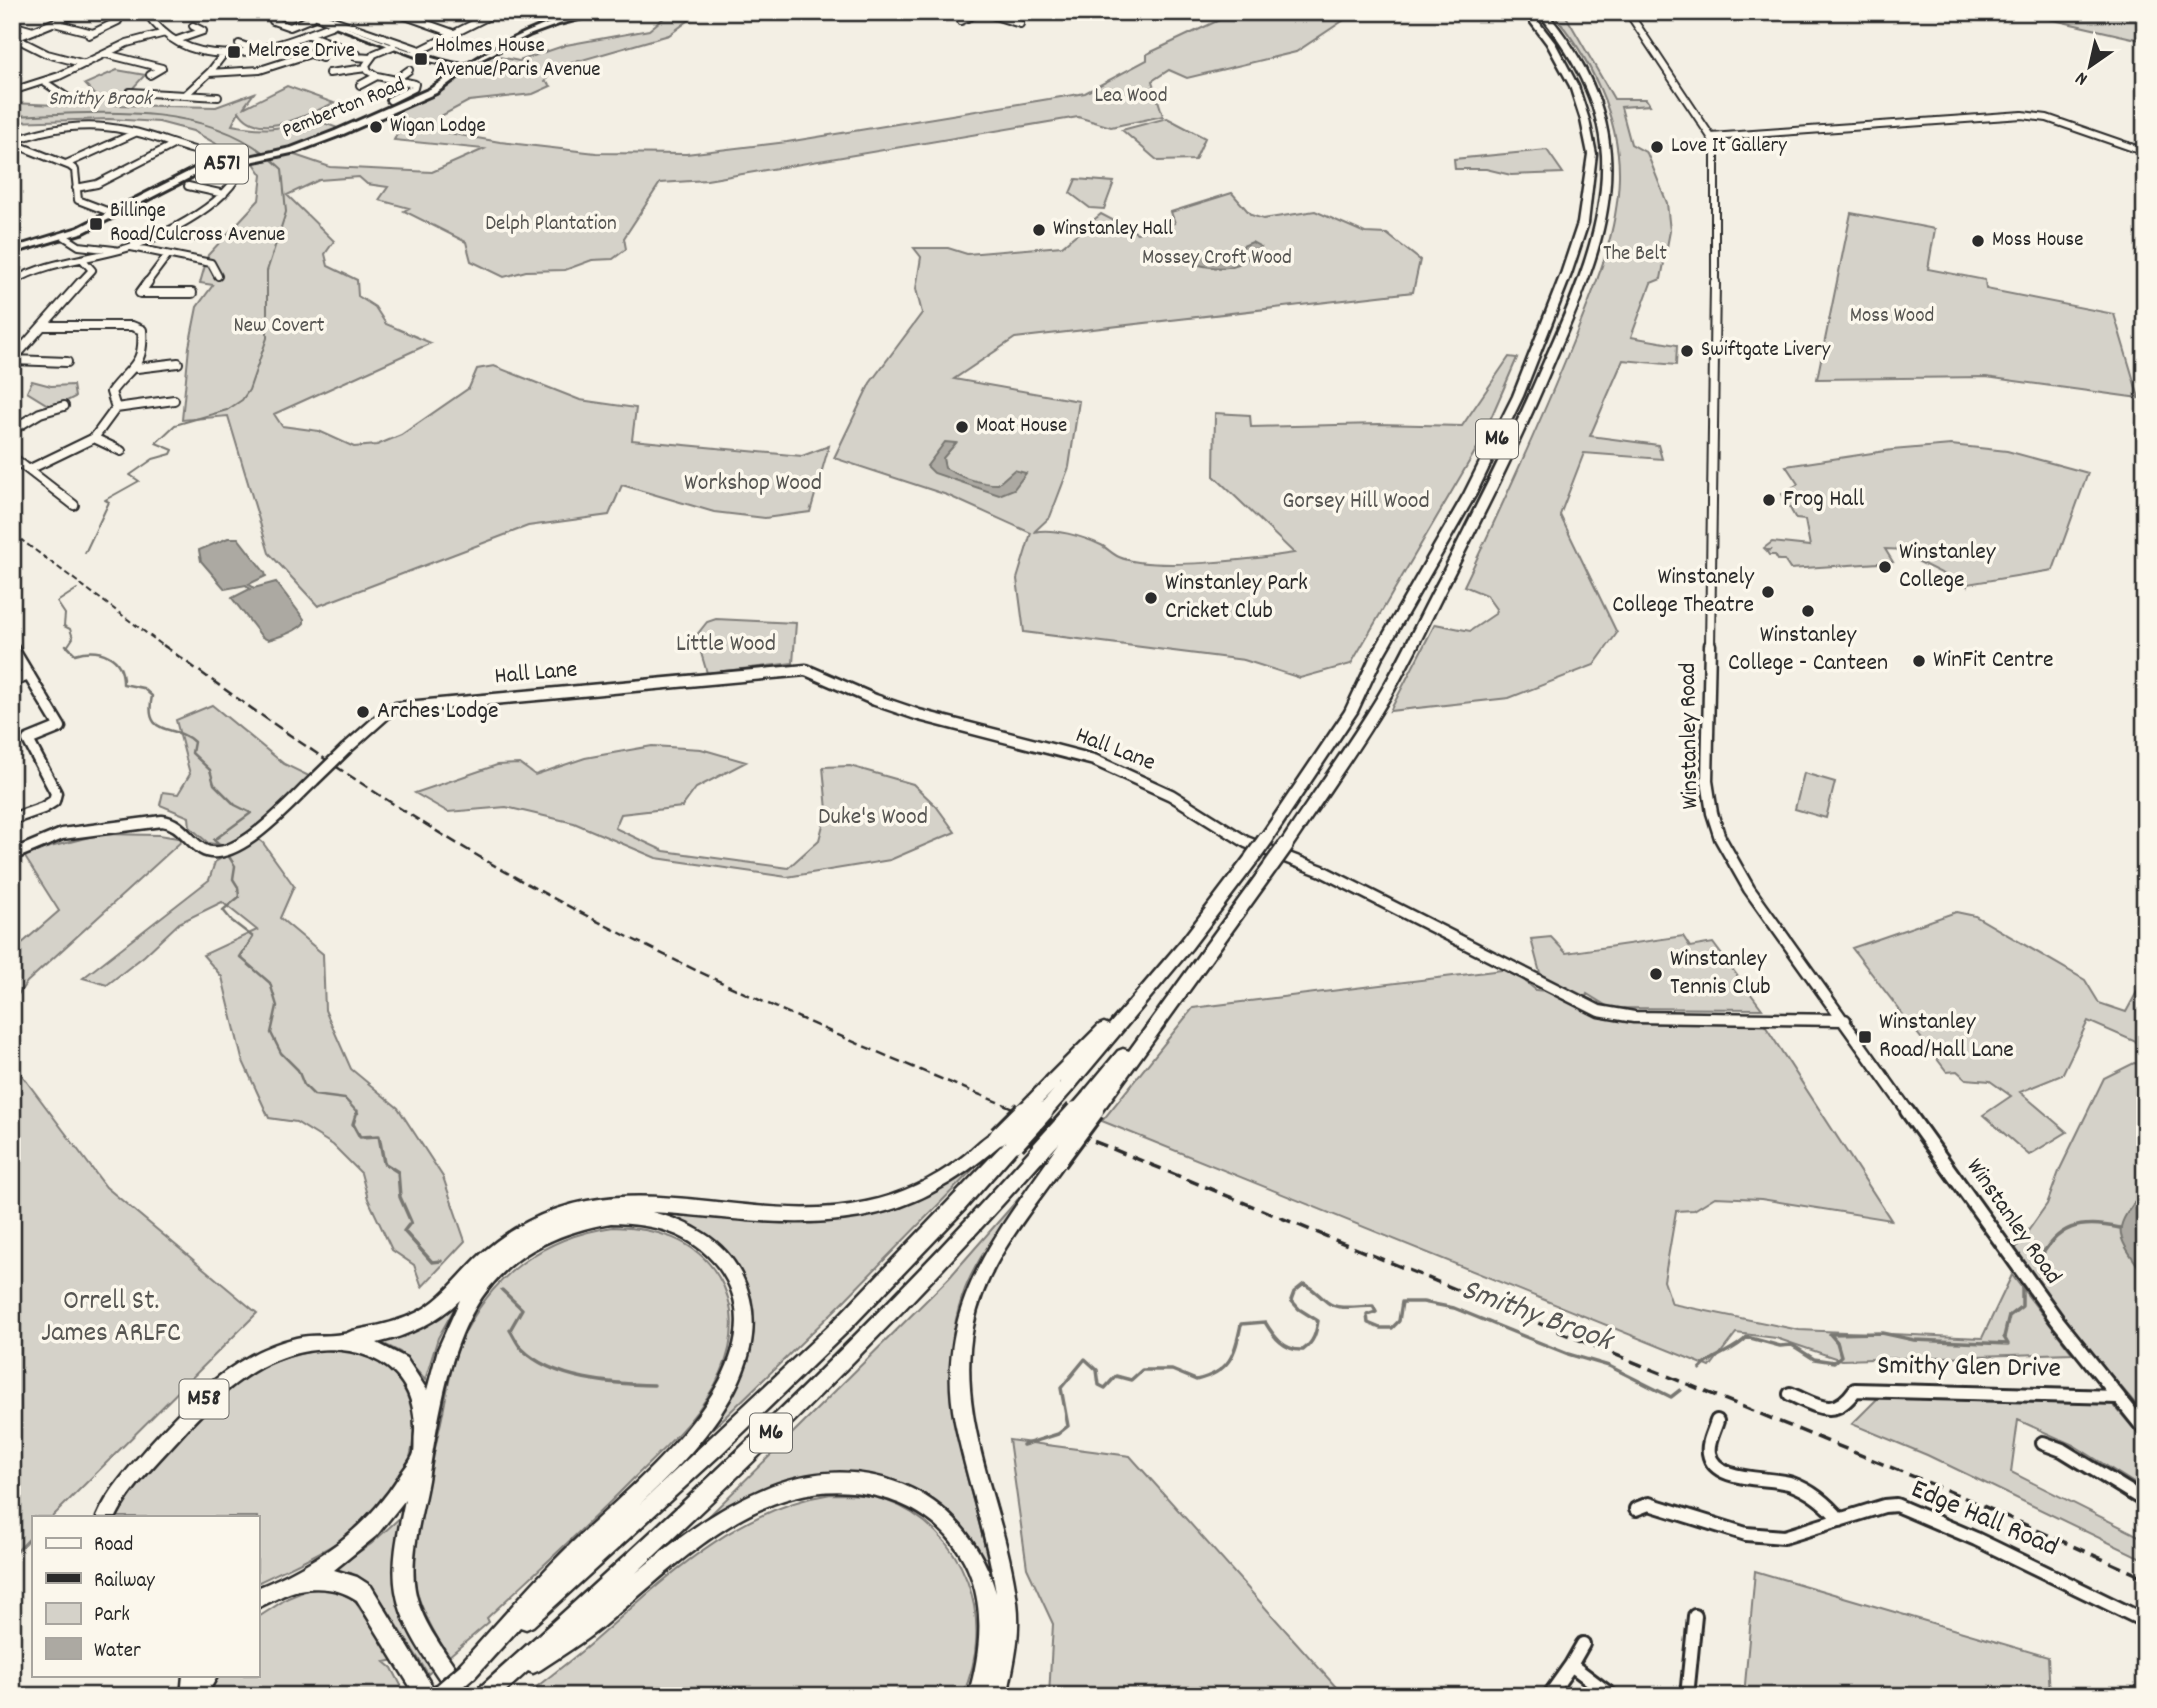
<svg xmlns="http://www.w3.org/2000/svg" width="2157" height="1708" font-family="Dekko,sans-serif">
	<rect width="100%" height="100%" fill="#f3efe4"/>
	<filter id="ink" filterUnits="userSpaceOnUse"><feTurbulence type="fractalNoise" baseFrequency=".0143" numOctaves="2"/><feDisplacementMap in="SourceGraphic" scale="14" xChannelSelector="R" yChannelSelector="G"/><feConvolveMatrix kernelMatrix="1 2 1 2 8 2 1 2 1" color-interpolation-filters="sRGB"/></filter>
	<g filter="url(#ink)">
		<path fill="#d5d2c9" stroke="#807e7a" stroke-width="2" d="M671,12H700L669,35L554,68L545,81L551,86L533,94L469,101L439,117L442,132L500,142L596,153L686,154L787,142L1085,93L1147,60V54L1236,12H1356L1296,52L1187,78L1169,70L1152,81L1163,116L1111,127L1078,117L707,180L660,183L624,238L626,249L613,259L592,260L565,270L526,271L504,277L471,261L466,242L404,211L409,208L379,200L388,187L367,184L359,177L319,180L287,195L334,241L325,254L328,266L357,280L358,296L375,307L386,324L431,343L274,414L282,426L319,431L354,447L377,445L401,435L469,388L477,369L494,366L580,400L636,408L632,440L802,456L829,446L810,512L765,518L714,512L622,485L609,515L528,526L318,606L269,553L228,416L182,420L189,347L197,307L213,285L200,283L208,255L259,200L262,175L251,159L281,152L239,158L229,156L215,143L193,131L159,122L109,119L12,122V103L56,105L101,101L85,84L117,70L145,75L117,105L216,107L254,93L243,108L287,86L334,103C310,113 257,143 239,111L232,125C259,130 286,131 310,118L338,128L286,152L330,167L432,172L484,149L394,140L402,124L386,114L435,92L490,55L519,61L566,45L649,30Z
			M1551,12H1563L1566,16L1614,99H1646L1650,105L1621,107L1631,144L1647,153L1667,203L1670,231L1661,279L1651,283L1631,337L1677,345L1676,365L1623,360L1590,436L1658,445L1662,459L1584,453L1560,515L1617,633L1594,665L1509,698L1390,711L1435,624L1470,631L1495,614L1496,609L1486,595L1464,586C1502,506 1539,426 1572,344C1594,290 1618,234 1619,176C1620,117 1589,55 1551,12Z
			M2019,12H2145V41Z
			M1167,118L1205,138L1195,160L1158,161L1122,130Z
			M1547,150L1563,173L1511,175L1486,169H1455L1454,159Z
			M1076,179L1114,182L1104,209L1090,208L1070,193Z
			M1232,193L1251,215L1263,219L1315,211L1365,233L1387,234L1420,260L1413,292L1015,338L954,379L1079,401L1069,467L1050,517L1034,532C1052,527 1084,537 1101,545C1107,548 1112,554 1119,557C1153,572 1255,559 1294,553L1214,476L1215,413L1250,415L1251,427L1379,424L1462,426L1509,357L1517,358L1480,443L1351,664L1300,678L1244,660L1024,632L1017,579L1031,533L947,495L834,458L870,383L922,313L916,289L921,257L914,248H948L967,254L1062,246L1101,214L1137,233L1175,223L1171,212Z
			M1851,213L1935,229L1928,269L1985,280L1986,289L2114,314L2139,398L1986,377L1817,379Z
			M32,381L51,386L73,385L75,397L53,408L27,392Z
			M1951,445L2007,451L2088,473L2053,570L1967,584V586L1915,560L1908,550L1885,549L1893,562L1790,569L1784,560H1778L1775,555H1769L1767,552L1770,550H1766L1764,548L1772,542L1810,546L1805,520L1796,519L1782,494L1798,484L1786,466L1892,450Z
			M716,619L796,623L793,663L707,673L696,636L707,622Z
			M212,705L284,764L309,776L264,824L229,846L208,843L190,827L189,817L160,805L163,792L178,794L190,774L176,720Z
			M652,746L701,749L746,762L696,788L682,807L621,814L615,828L664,851L788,868L819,840L827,810L823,767L850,766L913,784L936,806L955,832L890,860L787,877L656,858L574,823L506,807L448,812L415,793L497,765L520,764L535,775L585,758Z
			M1804,773L1835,782L1826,818L1795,809Z
			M101,834L159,835L184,839L27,982L12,1003V952L59,911L23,854Z
			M257,838L263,843L294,886L280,918L323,954L325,1010L351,1069L398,1108L443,1177L465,1241L422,1287L414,1265L392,1250L368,1199L361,1173L333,1145L296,1122L269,1118L242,1059L222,977L203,955L257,930L222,902L179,923L144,956L107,985L83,978L209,880L215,862Z
			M1956,912L1975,916L2085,980L2099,1003L2126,1012L2145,977V1046L2088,1021L2062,1075L2020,1092L2067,1132L2029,1155L1983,1115L2011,1096L1990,1081L1966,1079L1957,1071L1947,1072L1852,948Z
			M1683,936L1690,947L1713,943L1762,1009L1610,1008L1587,994L1584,1001L1550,983L1540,973L1531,939L1551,937L1566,953Z
			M1510,969L1536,990L1557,992L1615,1019L1762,1021L1891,1220L1761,1199L1715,1197L1694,1210L1676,1211L1664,1281L1672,1304L1799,1330L1982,1338L2012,1275L2072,1353L1841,1360L1776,1338L1736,1333L1710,1367L1102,1121L1193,1008Z
			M12,1062L106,1187L257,1313L52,1517H33V1535L12,1556Z
			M2134,1063L2145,1066V1415L2052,1306L2014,1251L2047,1204L2060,1169L2104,1078Z
			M982,1160L840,1305L685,1456C702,1431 731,1398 743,1371C778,1291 726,1224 645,1212C735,1214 827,1240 914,1202C938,1191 960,1176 982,1160Z
			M1027,1189C1006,1221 979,1254 965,1289C926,1391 977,1493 996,1593C987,1567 978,1543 959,1522C915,1473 842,1462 782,1483C750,1493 722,1514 693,1532L949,1278Z
			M613,1227C654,1228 695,1238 718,1276C737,1306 735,1341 721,1373C702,1415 665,1447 633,1479C586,1527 536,1572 487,1618L489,1622L448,1657C422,1609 409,1593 414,1536C423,1498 432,1460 441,1422C447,1395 450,1364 462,1339C491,1275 544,1237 613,1227Z
			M462,1295L438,1338L425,1380L400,1352L380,1342Z
			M325,1349C344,1351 365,1351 381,1363C426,1394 421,1463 387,1501C353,1541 304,1560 257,1583V1517H116C126,1495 145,1477 161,1458C213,1399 243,1361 325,1349Z
			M1878,1398L2112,1403L2145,1442V1490L2073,1445L2018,1420L2011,1472L2145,1539V1560L1927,1455L1852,1424Z
			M1009,1440L1130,1456L1344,1696H1049L1053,1624L1027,1568Z
			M831,1494C850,1494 867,1494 885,1500C965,1528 998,1621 962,1696H525C546,1679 568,1663 588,1646C661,1583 733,1509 831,1494Z
			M403,1515C390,1595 391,1601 433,1670L428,1674L373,1587L351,1573L332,1570L371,1544Z
			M1755,1571L2048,1657L2050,1696H1744Z
			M310,1589L337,1591L354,1600L395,1660L385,1662L392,1668L405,1693L402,1696H205L218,1675H257V1618L288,1598Z"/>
		<path fill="#aca9a2" stroke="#787772" stroke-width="2" d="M1252,242L1261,247C1241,268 1224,272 1196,264L1192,258L1229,252Z
			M945,442L956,443L943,458L945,468C961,477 980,484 998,484L1014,470L1026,473L1014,489L999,495L934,473L927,466Z
			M228,538H238L265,573L266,576L249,584L254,588L276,582L304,619V623C296,632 279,637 268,640L262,637L232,598L250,589L246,585L225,589L201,561L199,550Z
			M2145,1188V1276C2113,1230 2112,1232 2145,1188Z"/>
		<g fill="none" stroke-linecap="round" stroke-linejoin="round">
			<path stroke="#787772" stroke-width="2" d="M12,116C94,113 196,101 265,154
				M85,553L109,502L105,500L139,481L130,475L153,459L171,454L173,450L156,443L175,425L227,410L242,400L249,390L267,338V271L286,212L282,169L269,157
				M67,647L73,638L70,629L64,626L65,614L57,602L77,589"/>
			<path stroke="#787772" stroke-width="2.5" d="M66,645L75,654C99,647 124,656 123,684L143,688L152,696C143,739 175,723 194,742L192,753L210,770L214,784L235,805L251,813L214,840L221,847
				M226,852L235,866L233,879L238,887L239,897L223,910L232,921L253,937L240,957L270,983L277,1006L271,1033L281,1053L298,1070L304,1085L314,1095L345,1099L358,1113"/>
			<path stroke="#787772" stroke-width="3.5" d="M357,1111L353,1124L360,1137L379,1136L384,1163L398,1172L400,1197L411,1222L404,1231L432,1262L441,1261
				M2038,1262C2057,1225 2080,1219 2120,1228
				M502,1290L522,1309L510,1330C514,1336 517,1344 522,1349C553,1380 613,1384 654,1385
				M1700,1369C1713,1354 1734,1352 1747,1337L1780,1346L1792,1345L1814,1359L1834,1362L1841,1356L1837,1342L1830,1334L1882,1333L1914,1340L2008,1344L2004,1337L2009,1316L2022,1306V1279
				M1023,1445L1058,1434L1068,1426L1061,1388L1085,1359L1097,1370L1099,1385L1105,1388L1116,1376L1131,1380L1142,1370H1172L1196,1380C1230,1372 1235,1355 1241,1324L1265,1322C1274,1337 1284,1351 1303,1350C1314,1342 1316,1333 1318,1321L1299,1309L1291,1300L1294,1292L1304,1284C1317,1291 1317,1294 1327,1302C1337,1311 1360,1306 1373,1306L1376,1312L1367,1315L1368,1323L1380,1328H1392L1399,1321L1402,1302H1423L1454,1308L1568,1354L1609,1366L1671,1397L1680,1390"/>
			<defs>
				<path id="minor-far3" d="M146,12C192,81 272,48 333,25
					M310,12L420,50
					M400,12L397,13L453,33
					M982,12L1020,24
					M1628,12L1711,137L1715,151V284
					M273,21L290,27L312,18
					M961,21L980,12
					M54,23L93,33
					M12,25L33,31
					M307,34L342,48
					M89,35L118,21
					M15,38L47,54L85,64
					M13,39L80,12
					M177,40L203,31L193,26
					M239,44L259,51
					M283,44L322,58
					M417,52L497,12
					M106,54L162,68L150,75
					M357,54L356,57L370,58
					M209,73L260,70L310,54
					M329,73L366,68
					M398,78L409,70
					M44,82L71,100
					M360,85L377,76
					M12,91L59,76L127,43L165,33
					M130,92L185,95
					M218,97L185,95L210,72L223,55
					M390,100L414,88L415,84L377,76L368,71L366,65L374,54L393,46
					M1711,137L2022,115L2047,118L2145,152
					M12,142C47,127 88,122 125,130C149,134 171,144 194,150
					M12,143L70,166L75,170L78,200L112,213
					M66,164L135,133
					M188,186L224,194
					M76,188L97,184L173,145
					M161,231L193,237
					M65,237L79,246L114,250
					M131,247L211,263L218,276
					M12,282C47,261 88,260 127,248C162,237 239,200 243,159
					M79,284L92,270L83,260
					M146,284L167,256"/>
				<path id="minor-far2" d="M148,282L140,293H192
					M12,360L81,282
					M13,360L67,362
					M137,368L178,363
					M116,408L174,400
					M12,430L40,413L64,406
					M94,438L121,451
					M12,457L74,505
					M30,469L94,438L116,408L111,392C130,366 145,367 142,330L132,326H43
					M1710,647L1715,282"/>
				<path id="minor-far1" d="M1710,645L1707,781L1712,813L1720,838L1749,889L1909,1113
					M12,647L60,727L28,740L56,793L54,801L43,808L12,819
					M12,681L29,675
					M346,749L391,709L396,708L806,670L875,700L919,715L1094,760L1171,795L1246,842L1322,871L1599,1011L1634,1017L1845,1020
					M12,855L62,834L162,821C181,823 187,840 202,849C234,868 292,800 314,780"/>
				<path id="minor" d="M1907,1111L2057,1320L2145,1430
					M1790,1394C1818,1406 1834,1420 1855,1390L2117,1397
					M1717,1421C1714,1431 1707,1443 1709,1453C1714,1484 1770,1476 1792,1484C1811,1491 1827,1504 1840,1520
					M2043,1443L2062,1450L2145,1501
					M1636,1509L1649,1504L1746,1534L1784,1537L1884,1506L1896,1505L1976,1539L2145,1621
					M1571,1665L1583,1644
					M1549,1696L1571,1665L1612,1696
					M1687,1696L1695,1616"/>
				<path id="major" d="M297,12H307C331,21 448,69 466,64C469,64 489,51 494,48C528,31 567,12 606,12L559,24L529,35L480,60L436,93L341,135L296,152L199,173L84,232L12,253V248L78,228L194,169L291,148L335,131L430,89L461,68L429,61Z"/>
				<path id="highway" d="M1523,12H1531L1555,43L1578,86L1589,120L1596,154L1588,223L1571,274L1523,396L1476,494L1382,658L1357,712L1272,840H1262L1260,837L1262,834L1345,711L1370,658L1464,494L1513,396L1561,274L1578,223L1588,154L1581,120L1570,86L1547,44Z
					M1538,12H1546C1580,52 1607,101 1610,154C1615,230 1579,303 1550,371C1520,443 1485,512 1450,581C1431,619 1413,657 1392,694C1361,747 1325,797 1291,848H1281L1279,845L1281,842C1313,793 1348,746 1378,696C1401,658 1419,617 1440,578C1474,510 1509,443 1539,373C1569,305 1605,232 1602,155C1599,101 1571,54 1538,12Z
					M1252,853L1257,854L1259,858L1257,862L1191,949L1072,1091L1066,1093L1060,1091L1059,1085L1053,1087L1047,1085L1045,1081L1047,1077L1099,1025L1104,1023L1109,1025L1181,941L1247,854Z
					M1271,861L1278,866L1276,870L1106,1106L1100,1108L1094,1106L1092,1102L1083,1101L1081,1097L1083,1093L1118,1051L1123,1049L1129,1051L1266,862Z
					M999,1129L1005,1131L1007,1136L1005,1141C984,1158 964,1175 940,1188C851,1241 748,1218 652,1212C689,1222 723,1238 741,1274C784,1361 699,1449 640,1504L832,1323L1009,1138L1015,1136L1021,1138L1023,1143L963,1211L845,1334L722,1453L533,1626L526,1629L520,1627L474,1678L464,1680L473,1696H451C430,1664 402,1630 396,1591C391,1561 399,1529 405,1500L376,1536L334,1570L357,1577L371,1586L438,1696H416L357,1600C340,1588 318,1586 299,1590C287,1592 269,1603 257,1608V1588C316,1564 366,1530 400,1475C404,1469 412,1460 414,1453C415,1447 414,1439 415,1432C418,1354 338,1334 276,1360C239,1375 209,1405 182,1435C159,1461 131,1487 116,1517H97C109,1489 129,1468 149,1445C191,1399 233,1353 296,1338C313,1334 328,1337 343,1334C346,1334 349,1332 352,1331C376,1326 396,1323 418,1312C442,1299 457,1278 476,1259C506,1229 546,1209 587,1201C677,1184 773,1223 866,1202C900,1195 934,1179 961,1158C973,1149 985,1134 999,1129ZM611,1223C654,1224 691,1232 719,1268C791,1366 627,1487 568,1547C530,1584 496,1625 460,1664L457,1670C441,1646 420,1619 415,1590C409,1554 422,1515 428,1480C449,1353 463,1249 611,1223ZM460,1300L438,1349L427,1390L406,1358L377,1343C408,1336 437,1322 460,1300Z
					M1038,1146L1044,1148L1046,1153L1044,1158C915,1304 778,1440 636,1573C674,1541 714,1510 761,1490C859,1446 966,1487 996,1593C987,1535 967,1480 955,1422C934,1312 991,1241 1051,1156L1057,1154L1063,1156L1065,1161L1063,1166C1029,1214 984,1266 973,1327C955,1422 1006,1509 1017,1602C1021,1634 1014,1664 1007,1696H968C985,1641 987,1580 946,1535C924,1512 898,1500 867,1494C760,1474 677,1566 601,1628C582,1643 561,1656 540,1670L533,1673L528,1671L500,1696H475L478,1689C672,1516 859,1342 1032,1148Z
					M183,1675H218L206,1696H181Z"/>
			</defs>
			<use href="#minor-far3" stroke="#2b2b2b" stroke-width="10"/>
			<use href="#minor-far2" stroke="#2b2b2b" stroke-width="12"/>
			<use href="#minor-far1" stroke="#2b2b2b" stroke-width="15"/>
			<use href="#minor" stroke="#2b2b2b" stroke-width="18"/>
			<use href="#major" stroke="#2b2b2b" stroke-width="6"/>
			<use href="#highway" stroke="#2b2b2b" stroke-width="5"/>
			<use href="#minor-far3" stroke="#fbf7ec" stroke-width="6"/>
			<use href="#minor-far2" stroke="#fbf7ec" stroke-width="8"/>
			<use href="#minor-far1" stroke="#fbf7ec" stroke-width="10"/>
			<use href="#minor" stroke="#fbf7ec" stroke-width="12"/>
			<use href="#major" fill="#fbf7ec" fill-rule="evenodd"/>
			<use href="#highway" fill="#fbf7ec" fill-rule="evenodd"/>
			<path stroke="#2b2b2b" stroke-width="2" stroke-dasharray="6 3.5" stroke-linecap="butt" d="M12,533L165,647"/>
			<path stroke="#2b2b2b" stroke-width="2.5" stroke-dasharray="10 5" stroke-linecap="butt" d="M163,645C286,734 410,821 544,893C699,977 861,1047 1025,1113"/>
			<path stroke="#2b2b2b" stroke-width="3.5" stroke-dasharray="13 7" stroke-linecap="butt" d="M1020,1111L1956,1494L2145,1578"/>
			<defs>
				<path id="minor-bridge" d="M314,780L346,749"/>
				<path id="highway-bridge-far1" d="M1252,858L1267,837
					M1271,866L1286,845
					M1022,1113L1053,1081
					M1043,1113L1066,1087
					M1075,1113L1089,1097
					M1092,1113L1100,1102"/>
				<path id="highway-bridge" d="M999,1136L1024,1111
					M1015,1143L1044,1111
					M1038,1153L1076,1111
					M1057,1161L1094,1111
					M438,1696L467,1671"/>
			</defs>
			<use href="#minor-bridge" stroke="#2b2b2b" stroke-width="15" stroke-linecap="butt"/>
			<use href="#highway-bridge-far1" stroke="#2b2b2b" stroke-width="19" stroke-linecap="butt"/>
			<use href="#highway-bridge" stroke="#2b2b2b" stroke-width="24" stroke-linecap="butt"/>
			<use href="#minor-bridge" stroke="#fbf7ec" stroke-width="10"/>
			<use href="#highway-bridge-far1" stroke="#fbf7ec" stroke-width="14"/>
			<use href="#highway-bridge" stroke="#fbf7ec" stroke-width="18"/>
		</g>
	</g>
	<g fill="#2b2b2b" stroke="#fbf7ec" stroke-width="2.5">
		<rect x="227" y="45" width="14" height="14" rx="3.5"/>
		<rect x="414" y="52" width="14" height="14" rx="3.5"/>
		<circle cx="376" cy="127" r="7"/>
		<circle cx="1657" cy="147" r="7"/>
		<rect x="89" y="217" width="14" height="14" rx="3.5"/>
		<circle cx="1039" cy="230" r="7"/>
		<circle cx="1978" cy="241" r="7"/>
		<circle cx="1687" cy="351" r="7"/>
		<circle cx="962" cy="427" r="7"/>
		<circle cx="1769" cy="500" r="7"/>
		<circle cx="1885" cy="567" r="7"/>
		<circle cx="1768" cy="592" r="7"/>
		<circle cx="1151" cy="598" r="7"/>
		<circle cx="1808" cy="611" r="7"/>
		<circle cx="1919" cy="661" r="7"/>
		<circle cx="363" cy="712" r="7"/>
		<circle cx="1656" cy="974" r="7"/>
		<rect x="1858" y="1030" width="14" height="14" rx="3.5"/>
	</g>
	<g text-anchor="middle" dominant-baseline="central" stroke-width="7" stroke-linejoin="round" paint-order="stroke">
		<g font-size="21" fill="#2b2b2b" stroke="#fbf7ec" text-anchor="start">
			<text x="435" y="47">Holmes House<tspan x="435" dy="24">Avenue/Paris Avenue</tspan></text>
			<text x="248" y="52">Melrose Drive</text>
			<text x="390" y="127">Wigan Lodge</text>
			<text x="1671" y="147">Love It Gallery</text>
			<text x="110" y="212">Billinge<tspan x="110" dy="24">Road/Culcross Avenue</tspan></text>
			<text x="1053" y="230">Winstanley Hall</text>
			<text x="1992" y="241">Moss House</text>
			<text x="1701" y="351">Swiftgate Livery</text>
			<text x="976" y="427">Moat House</text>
		</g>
		<g font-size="21" fill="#565552" stroke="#fbf7ec">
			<text x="1131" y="97">Lea Wood</text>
			<text x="551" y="225">Delph Plantation</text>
			<text x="1635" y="255">The Belt</text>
			<text x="1217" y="259">Mossey Croft Wood</text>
			<text x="1892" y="317">Moss Wood</text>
			<text x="279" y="327">New Covert</text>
		</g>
		<g font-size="21" font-style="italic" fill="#585755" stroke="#fbf7ec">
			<text x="100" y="100">Smithy Brook</text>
		</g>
		<g font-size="21" fill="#2b2b2b" stroke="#fbf7ec">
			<text transform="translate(344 109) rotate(-22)">Pemberton Road</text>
		</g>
		<g fill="#fbf7ec" stroke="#696865" stroke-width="2">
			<rect x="196" y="144.5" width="52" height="39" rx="5"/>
			<rect x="1476" y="419.5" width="42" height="39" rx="5"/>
			<rect x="179.5" y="1379.5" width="49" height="39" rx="5"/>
			<rect x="750" y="1413.5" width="42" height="39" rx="5"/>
		</g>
		<g font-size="23" font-weight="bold" fill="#2b2b2b">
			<text x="222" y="164">A571</text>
			<text x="1497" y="439">M6</text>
			<text x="204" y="1399">M58</text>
			<text x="771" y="1433">M6</text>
		</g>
		<g font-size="24" fill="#565552" stroke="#fbf7ec">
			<text x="753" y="484">Workshop Wood</text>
			<text x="1356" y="502">Gorsey Hill Wood</text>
			<text x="726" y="645">Little Wood</text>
			<text x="873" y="818">Duke's Wood</text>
		</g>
		<g font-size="24" fill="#2b2b2b" stroke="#fbf7ec" text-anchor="start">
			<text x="1783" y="500">Frog Hall</text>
			<text x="1899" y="553">Winstanley<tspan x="1899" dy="28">College</tspan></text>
			<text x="1754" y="578" text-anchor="end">Winstanely<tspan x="1754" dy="28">College Theatre</tspan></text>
			<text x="1165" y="584">Winstanley Park<tspan x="1165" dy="28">Cricket Club</tspan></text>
			<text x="1808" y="636" text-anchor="middle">Winstanley<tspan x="1808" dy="28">College - Canteen</tspan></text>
			<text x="1933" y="661">WinFit Centre</text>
			<text x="377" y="712">Arches Lodge</text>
			<text x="1670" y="960">Winstanley<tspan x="1670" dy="28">Tennis Club</tspan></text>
			<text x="1879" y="1023">Winstanley<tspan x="1879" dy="28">Road/Hall Lane</tspan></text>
		</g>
		<g font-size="24" fill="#2b2b2b" stroke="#fbf7ec">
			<text transform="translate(536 674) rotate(-5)">Hall Lane</text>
			<text transform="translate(1690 736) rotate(-91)">Winstanley Road</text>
			<text transform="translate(1115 750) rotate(21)">Hall Lane</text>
			<text transform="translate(2013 1222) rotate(55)">Winstanley Road</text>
		</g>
		<g font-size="28" fill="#565552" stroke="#fbf7ec">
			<text x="111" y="1303">Orrell St.<tspan x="111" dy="32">James ARLFC</tspan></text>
		</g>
		<g font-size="28" fill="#2b2b2b" stroke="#fbf7ec">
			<text transform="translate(1969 1369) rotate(1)">Smithy Glen Drive</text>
			<text transform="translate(1984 1520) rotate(23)">Edge Hall Road</text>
		</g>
		<g font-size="32" font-style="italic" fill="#585755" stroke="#fbf7ec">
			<text transform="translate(1536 1317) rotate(20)">Smithy Brook</text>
		</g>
	</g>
	<rect width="2157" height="1708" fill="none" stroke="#fbf7ec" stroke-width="42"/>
	<rect x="21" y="21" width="2115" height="1666" fill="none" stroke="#2b2b2b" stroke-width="2.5" filter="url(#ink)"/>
	<rect x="32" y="1516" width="228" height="161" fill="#fbf7ec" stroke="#a8a59f" stroke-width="2"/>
	<rect x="46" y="1538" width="35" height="10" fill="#fbf7ec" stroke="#a8a59f" stroke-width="2"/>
	<text x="94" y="1550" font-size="21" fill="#2b2b2b">Road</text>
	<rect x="46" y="1573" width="35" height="10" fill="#2b2b2b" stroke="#a8a59f" stroke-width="2"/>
	<text x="94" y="1586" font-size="21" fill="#2b2b2b">Railway</text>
	<rect x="46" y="1603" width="35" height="21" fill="#d5d2c9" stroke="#a8a59f" stroke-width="2"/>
	<text x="94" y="1620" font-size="21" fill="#2b2b2b">Park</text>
	<rect x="46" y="1638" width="35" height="21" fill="#aca9a2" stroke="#a8a59f" stroke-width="2"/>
	<text x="94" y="1656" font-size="21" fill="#2b2b2b">Water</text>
	<g transform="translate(2090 66) rotate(214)" stroke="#fbf7ec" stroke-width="5" paint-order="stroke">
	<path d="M0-5L12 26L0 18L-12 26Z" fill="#2b2b2b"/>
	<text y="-10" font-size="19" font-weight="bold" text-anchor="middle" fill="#2b2b2b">N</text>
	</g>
</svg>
